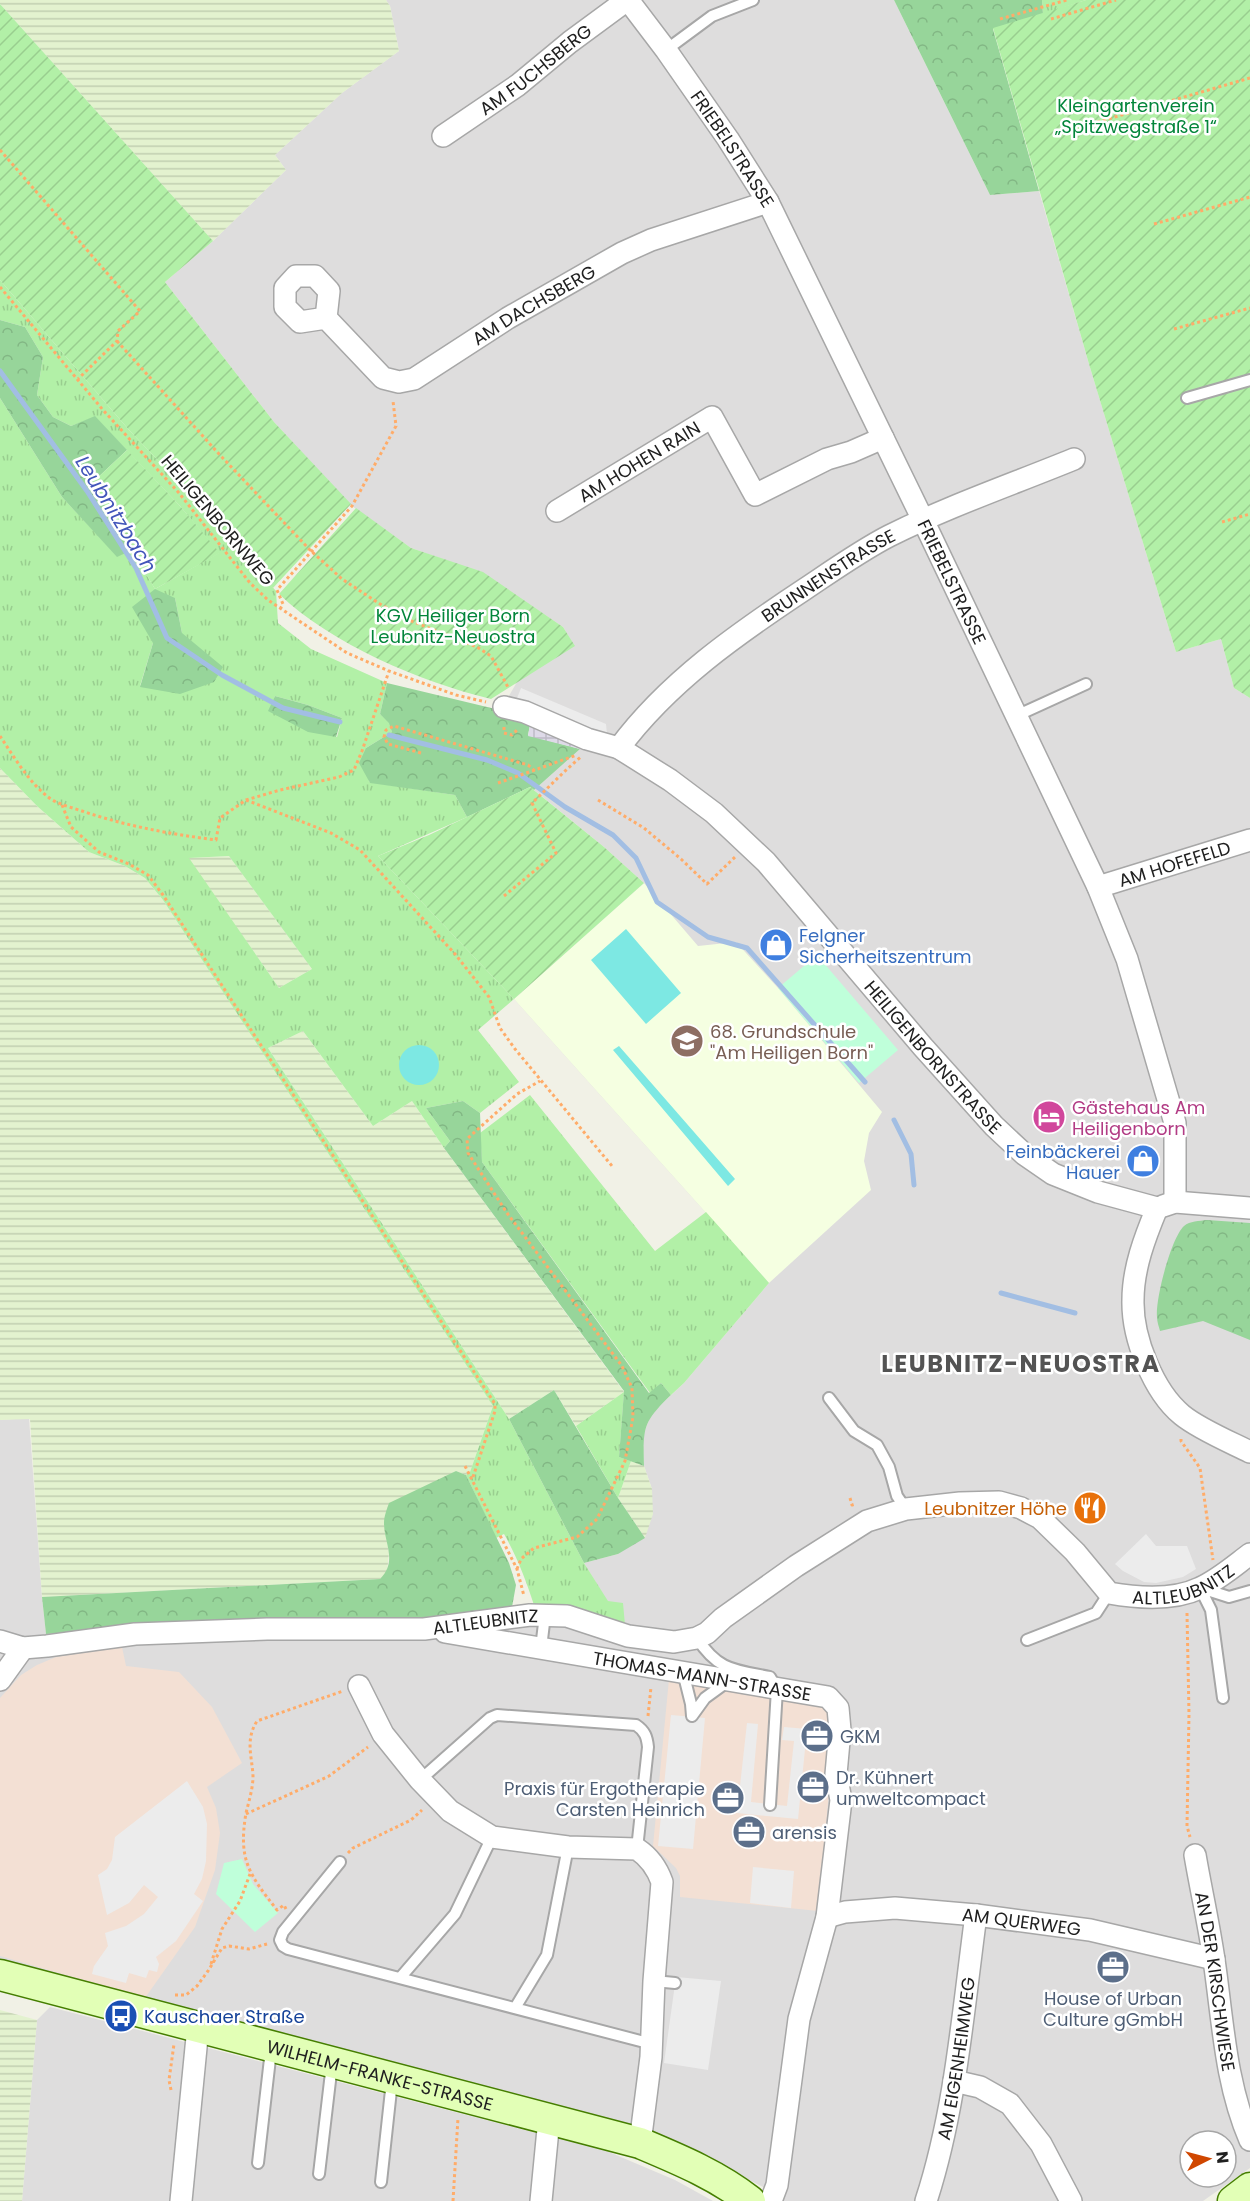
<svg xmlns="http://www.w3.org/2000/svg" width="1250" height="2201" font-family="Poppins,sans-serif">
	<defs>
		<pattern id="farmland-rules" width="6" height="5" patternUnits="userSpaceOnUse" patternTransform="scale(1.5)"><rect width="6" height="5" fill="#e3f2cf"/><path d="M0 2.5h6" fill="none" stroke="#c2cfb1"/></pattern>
		<pattern id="grass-tufts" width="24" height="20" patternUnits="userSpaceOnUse" patternTransform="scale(1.5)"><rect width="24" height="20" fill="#b2f0a7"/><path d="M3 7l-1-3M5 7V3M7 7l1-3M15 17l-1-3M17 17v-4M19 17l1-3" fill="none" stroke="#99ce8f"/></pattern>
		<pattern id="forest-crowns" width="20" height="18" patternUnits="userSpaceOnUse" patternTransform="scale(1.5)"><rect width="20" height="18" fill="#97d59a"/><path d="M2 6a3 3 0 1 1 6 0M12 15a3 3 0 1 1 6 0" fill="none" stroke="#82b784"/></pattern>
		<pattern id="garden-furrows" width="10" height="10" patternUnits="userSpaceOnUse" patternTransform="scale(1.5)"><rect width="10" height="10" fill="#b2f0a7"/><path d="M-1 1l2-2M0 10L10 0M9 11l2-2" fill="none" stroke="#99ce8f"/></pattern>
		<pattern id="plaza-grid" width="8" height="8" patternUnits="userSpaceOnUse" patternTransform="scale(1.5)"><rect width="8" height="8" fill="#dedae8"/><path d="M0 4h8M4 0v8" fill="none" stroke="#bebbc7"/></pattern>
	</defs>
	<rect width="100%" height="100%" fill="#f1f1e6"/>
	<path fill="#dedddd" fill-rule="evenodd" d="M386,0H894L990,195L1039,191L1089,364L1176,652L1221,639L1234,688L1250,698V2168L1203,2201H779L767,2189L679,2144L0,1961V1420L29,1418L42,1597L46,1634L266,1620L434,1621L608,1602L584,1563L618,1554L652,1489L644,1466L643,1436L651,1414L684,1383L769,1283L514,999L644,883L604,847L534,790L580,749L506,701L517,682L574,645L563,627L483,573L411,548L352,506L274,422L165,282L213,241L286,170L275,155L342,93L399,51L390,6ZM1190,2141H1226V2177H1190Z
		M50,2007L609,2152L675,2180L713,2201H22L37,2020Z"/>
	<path fill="#f3e0d4" d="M122,1647L126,1666L179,1672L212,1707L242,1763L207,1787L216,1808L220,1833L215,1870L195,1927L145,1998L0,1956V1698L21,1675L37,1665L56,1657Z
		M669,1679L828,1703L835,1727L818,1911L680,1897V1876L676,1868L653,1846Z"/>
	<path fill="#f5ffe1" d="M644,883L698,946L736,942L778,988L882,1112L869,1133L864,1161L871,1190L769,1283L514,999Z"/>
	<path fill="url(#farmland-rules)" d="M0,0H386L390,6L399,51L342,93L275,155L286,170L213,241L0,4Z
		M0,768L37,806L89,852L125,866L145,878L163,900L424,1297L493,1406L470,1472L466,1475L456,1471L384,1522L389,1553L387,1572L380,1579L42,1597L30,1419L0,1420Z
		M229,856L312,969L279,988L188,858Z
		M303,1031L373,1126L412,1101L444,1148L624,1392L576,1426L554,1390L509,1419L268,1048Z
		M631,1461L644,1466L652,1489L653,1514L645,1538L618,1498Z
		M0,2010L37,2020L22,2201H0Z"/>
	<path fill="url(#grass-tufts)" fill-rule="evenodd" d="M1042,0H1086L1043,14Z
		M0,280L129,430L191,495L276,591L278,623L311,649L387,683L380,714L390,723L392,732L366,748L369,782L455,795L467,817L378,856L514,999L478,1030L519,1082L480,1113L463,1101L426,1108L450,1141L444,1148L412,1101L373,1126L303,1031L268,1048L509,1419L584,1563L608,1601L623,1603L625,1625L534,1605C526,1580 517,1557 504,1534L496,1538L466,1475L470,1472L493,1406L163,900L145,878L125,866L89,852L37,806L0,768V398L62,497L117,556L132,550L155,589L219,553L180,506L95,417L71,426L53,417L37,395L43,357L25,327L0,320ZM175,598L182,633L140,686L153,643ZM275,696L308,705L342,718L337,737L269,711ZM229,856L312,969L279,988L189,858Z
		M530,1095L655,1251L706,1212L769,1283L684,1383L671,1395L661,1383L650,1393L482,1162L480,1133Z
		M624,1392L619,1457L631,1461L618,1498L576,1426Z"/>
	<path fill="url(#forest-crowns)" d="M894,0H1042L1043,14L993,29L1039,191L990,195Z
		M0,320L25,327L43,357L37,395L53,417L71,426L95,416L127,450L92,483L132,550L117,557L62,497L0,398Z
		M155,589L175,598L182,633L223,667L214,682L180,694L140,687L153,643L132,607Z
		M387,683L512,713L530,725L528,735L580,749L534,790L530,787L467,817L455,795L370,783L359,763L366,748L392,732L389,723L380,714Z
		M275,696L308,705L342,718L336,737L308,732L268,711Z
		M463,1101L480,1113L482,1162L649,1393L661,1383L671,1395C643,1422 643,1427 644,1466L619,1457L624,1391L444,1148L450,1141L426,1108Z
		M1207,1220L1250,1223V1340L1203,1321L1160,1331C1159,1327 1157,1322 1157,1317C1155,1300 1171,1238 1184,1226C1190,1221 1199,1221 1207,1220Z
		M554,1390L618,1498L645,1538L618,1554L584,1563L509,1419Z
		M456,1471L466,1475L509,1563L516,1585L512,1607L434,1621L266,1620L46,1634L42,1597L380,1579C398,1561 384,1543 384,1523C384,1516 387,1509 389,1503Z"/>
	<path fill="#bfffda" d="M817,955L898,1050L859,1083L778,988Z
		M242,1859L253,1884L278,1913L255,1932L216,1894L224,1863Z"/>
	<path fill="url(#garden-furrows)" d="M1086,0H1250V698L1234,688L1221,639L1176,652L1089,364L993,28Z
		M0,4L213,241L165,282L274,422L351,504L273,588L191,495L129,430L0,280Z
		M127,450L180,506L220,553L155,589L92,483Z
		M356,508L411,548L483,572L563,627L575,646L491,699C421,682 331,644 279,594Z
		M530,787L604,847L644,883L514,999L378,856L429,835Z"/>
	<path fill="#7de8e3" d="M626,929L681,993L646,1024L591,960Z
		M399 1065a20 20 0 1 1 40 0a20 20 0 1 1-40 0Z
		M619,1046L735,1179L728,1186L613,1050Z"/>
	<path fill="#ececec" d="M521,688L606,724L608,744L513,708Z
		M1146,1534L1156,1546H1187L1196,1569L1183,1577L1156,1583L1144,1582L1123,1571L1115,1564Z
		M671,1715L705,1718L693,1849L658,1846Z
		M747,1723L758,1724L751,1802L787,1806L794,1741L782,1740L784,1727L807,1729L798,1819L737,1813Z
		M187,1781L203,1807L207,1824L206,1861L202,1879L194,1894L203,1901L176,1941L156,1957L159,1964L157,1972L149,1970L146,1978L129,1973L126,1983L92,1974L94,1966L108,1946L105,1933L126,1926L144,1914L158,1897L144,1885L129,1903L107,1915L98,1875L107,1869L112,1860L115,1837Z
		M753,1867L794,1871L791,1908L750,1903Z
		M676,1977L721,1981L708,2070L664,2063Z"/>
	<path fill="url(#plaza-grid)" d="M530,725L585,745L580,749L528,736Z"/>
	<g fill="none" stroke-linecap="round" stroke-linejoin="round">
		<path stroke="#a2bee3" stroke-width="5" d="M0,371L87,491L136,568L167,638L222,675L283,708L340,722
			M389,735L487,760L518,773L565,807L613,835L636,858L657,902L708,937L747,948L865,1082
			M894,1120L911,1154L914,1185
			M1001,1293L1075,1313"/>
		<defs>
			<path id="lane" d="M666,50L712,16L753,0
				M1187,398L1250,380
				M1016,716L1086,684
				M829,1398L854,1431L877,1445L889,1467L897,1496L906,1509
				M1200,1588L1211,1610L1223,1698
				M1201,1588L1229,1597L1250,1591
				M697,1638C718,1671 735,1670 770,1677L777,1689L770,1805
				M1027,1640L1096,1613L1109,1593
				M541,1648L545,1615
				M683,1672L691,1704L692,1716
				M692,1716L705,1698L727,1682
				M420,1780L490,1718L497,1715L636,1725C645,1731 647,1737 648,1747L637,1849
				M340,1862L283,1932L280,1940L283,1946L288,1949L652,2044
				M400,1978L455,1914L492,1837
				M654,1981L675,1983
				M515,2008L547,1955L568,1847
				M258,2163L271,2050
				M319,2174L332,2064
				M381,2182L392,2081"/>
			<g id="street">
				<path id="s1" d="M628,0L666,50L728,139L768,202L923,520L1098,887L1127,959L1175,1123V1202"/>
				<path id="s2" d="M443,136L518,85L570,42L627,0"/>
				<path id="s3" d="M326,318L329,291L315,276H296L285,288V307L300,322L326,318L383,378L399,382L414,379L508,318L622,253L651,240L768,202"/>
				<path id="s4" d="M557,511L712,417L755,495L827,459L851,452L883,438"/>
				<path id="s5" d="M504,707L525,712L587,739L619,748L670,780L714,813L766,862L923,1047L994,1126L1024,1154L1053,1174L1098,1192L1157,1208"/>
				<path id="s6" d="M619,748C668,682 737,634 805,589C832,571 860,551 889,536C949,506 1013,484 1074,459"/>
				<path id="s7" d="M1098,887L1250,840"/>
				<path d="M1163,1206L1175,1202L1250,1208"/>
				<path d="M1157,1208C1145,1237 1133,1268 1133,1300C1132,1337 1153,1391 1182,1415C1199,1429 1230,1442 1250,1452"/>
				<path id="s8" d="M445,1632L828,1697L838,1708L840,1730L836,1774L841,1800L827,1917L799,2019L777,2185L771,2201"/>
				<path id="s9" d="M0,1641L23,1648L47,1646L135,1634L267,1629H424L530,1615L567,1616L628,1636L674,1642L697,1638L707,1633L723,1618L796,1566L867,1521L906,1509L960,1503L999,1502L1021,1508L1040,1518L1075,1552L1109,1593C1137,1598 1173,1601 1200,1588C1218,1580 1234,1566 1250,1554"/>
				<path d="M0,1680L23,1648"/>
				<path d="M359,1686L383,1734L420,1780L450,1811L492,1837L568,1847L637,1849C649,1857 657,1868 662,1882L654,1981L651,2057L640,2143"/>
				<path id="s10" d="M1195,1855C1201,1890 1209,1925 1214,1960C1223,2021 1225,2082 1250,2140"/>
				<path id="s11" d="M827,1917L845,1912L895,1908L976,1915L1090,1930L1214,1959"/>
				<path d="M954,2081L980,2087L1010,2104L1041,2144L1071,2201"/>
				<path d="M181,2201L198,2027"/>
				<path d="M541,2201L549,2119"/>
				<path id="s12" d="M926,2201C956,2109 963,2010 976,1915"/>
			</g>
			<g id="secondary">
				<path id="s13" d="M0,1975L640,2143C678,2159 717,2175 750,2201"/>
				<path d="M1233,2201L1250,2188"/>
			</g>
		</defs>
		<use href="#lane" stroke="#a7a7a7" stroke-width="14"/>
		<use href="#street" stroke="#a7a7a7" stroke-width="24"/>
		<use href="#secondary" stroke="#457e00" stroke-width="33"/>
		<path stroke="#ffac69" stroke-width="3" stroke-dasharray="3 3" stroke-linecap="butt" d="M1000,19L1067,0
			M1051,19L1116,0
			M1080,127L1250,78
			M0,150L140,311L118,331L117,341L78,379
			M1154,224L1250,197
			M0,287L103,410L179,493L250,583L268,600L347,653L389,671L456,695L486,702
			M1174,329L1250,308
			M117,341L219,454L310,550L342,579L380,604L409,620L477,647L491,656L509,689
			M1222,522L1250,514
			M280,609L283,604L277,590L352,506L396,426L393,401
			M504,727V733L512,735L518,729
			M0,736C14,757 28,781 48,797C57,804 70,807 82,811C126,826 170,834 216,840L220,818L246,800L280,790L339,777L354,770L362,751L389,671
			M421,753L388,744L384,737L386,730L394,726L528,765L535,771
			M498,783L577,755
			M246,800L331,833L360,850L455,954L489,997L500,1028L515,1049L612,1166
			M598,800L644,828L681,859L707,884L735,857
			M62,805L71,827L99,852L129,864L148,875L163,895L495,1404V1411L472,1480
			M504,896L556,853L532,803C549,787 564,771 582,756
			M1181,1439V1441L1200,1468L1213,1560
			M465,1466L517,1569L524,1596
			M850,1498L852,1505L855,1504
			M517,1569L521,1559L534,1548L577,1537L597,1519L625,1461L633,1417L632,1388L622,1366L507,1213L468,1153L467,1139L517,1094L540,1081
			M1187,1613L1189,1714L1187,1826L1190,1837
			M648,1716L651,1687
			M246,1814L329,1776L368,1747
			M348,1853L353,1848L411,1820L422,1810
			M286,1909L284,1905L277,1910C249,1874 238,1860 246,1813C249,1801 253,1788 253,1776C252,1756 245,1740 257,1721L343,1691
			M211,1964L222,1929L240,1901L250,1874
			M175,1995H186L197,1986L208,1971L222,1948L229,1946L249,1949L267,1944
			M171,2090L169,2080L174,2044
			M453,2201L458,2118"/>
		<use href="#lane" stroke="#fff" stroke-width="10"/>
		<use href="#street" stroke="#fff" stroke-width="21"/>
		<use href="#secondary" stroke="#e2ffb6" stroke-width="30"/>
	</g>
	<defs>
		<symbol id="shop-disc" viewBox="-11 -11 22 22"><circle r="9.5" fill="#3f7fe0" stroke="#fff"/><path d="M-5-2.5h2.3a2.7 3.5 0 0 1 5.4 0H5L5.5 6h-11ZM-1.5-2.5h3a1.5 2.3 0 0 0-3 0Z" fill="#fff"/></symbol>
		<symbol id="school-disc" viewBox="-11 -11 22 22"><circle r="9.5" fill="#8d6e63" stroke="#fff"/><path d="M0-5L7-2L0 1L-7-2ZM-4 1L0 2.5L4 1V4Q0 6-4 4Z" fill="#fff"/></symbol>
		<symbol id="hotel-disc" viewBox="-11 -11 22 22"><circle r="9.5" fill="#d1479c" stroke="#fff"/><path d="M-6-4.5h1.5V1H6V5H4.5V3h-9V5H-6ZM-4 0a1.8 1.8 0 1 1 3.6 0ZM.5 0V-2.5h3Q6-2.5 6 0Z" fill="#fff"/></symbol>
		<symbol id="restaurant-disc" viewBox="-11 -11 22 22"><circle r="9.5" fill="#e8710a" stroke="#fff"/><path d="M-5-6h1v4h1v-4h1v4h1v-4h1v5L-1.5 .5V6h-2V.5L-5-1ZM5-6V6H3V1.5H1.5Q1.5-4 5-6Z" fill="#fff"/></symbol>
		<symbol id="office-disc" viewBox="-11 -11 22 22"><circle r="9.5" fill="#5c6f8a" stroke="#fff"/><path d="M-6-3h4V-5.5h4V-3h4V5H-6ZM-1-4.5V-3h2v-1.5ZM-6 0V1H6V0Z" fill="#fff"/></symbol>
		<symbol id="bus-disc" viewBox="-11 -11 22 22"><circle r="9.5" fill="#1a4fb4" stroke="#fff"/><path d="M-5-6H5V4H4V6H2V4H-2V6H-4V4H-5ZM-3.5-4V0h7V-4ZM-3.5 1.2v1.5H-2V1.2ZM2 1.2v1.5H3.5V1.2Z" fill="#fff"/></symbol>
	</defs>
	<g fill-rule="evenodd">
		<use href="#shop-disc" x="757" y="926" width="38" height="38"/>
		<use href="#school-disc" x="668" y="1022" width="38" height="38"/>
		<use href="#hotel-disc" x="1030" y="1098" width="38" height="38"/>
		<use href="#shop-disc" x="1124" y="1142" width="38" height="38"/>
		<use href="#restaurant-disc" x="1071" y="1489" width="38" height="38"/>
		<use href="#office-disc" x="798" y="1717" width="38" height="38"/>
		<use href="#office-disc" x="794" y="1768" width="38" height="38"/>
		<use href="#office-disc" x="709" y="1779" width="38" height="38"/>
		<use href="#office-disc" x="730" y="1813" width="38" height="38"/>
		<use href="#office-disc" x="1094" y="1948" width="38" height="38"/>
		<use href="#bus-disc" x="102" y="1997" width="38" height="38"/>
	</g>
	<g text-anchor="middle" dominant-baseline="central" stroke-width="5" stroke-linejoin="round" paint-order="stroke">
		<g font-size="18" fill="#202020" stroke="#fff">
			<text stroke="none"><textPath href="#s2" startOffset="114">AM FUCHSBERG</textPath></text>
			<text stroke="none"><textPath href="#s1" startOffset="182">FRIEBELSTRASSE</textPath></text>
			<text stroke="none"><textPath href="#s3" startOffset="405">AM DACHSBERG</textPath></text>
			<text stroke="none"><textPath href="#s4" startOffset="96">AM HOHEN RAIN</textPath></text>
			<text transform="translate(218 520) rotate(50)">HEILIGENBORNWEG</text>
			<text stroke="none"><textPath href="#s6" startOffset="273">BRUNNENSTRASSE</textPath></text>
			<text stroke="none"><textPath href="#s1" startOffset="668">FRIEBELSTRASSE</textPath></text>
			<text stroke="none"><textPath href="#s7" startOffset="80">AM HOFEFELD</textPath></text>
			<text stroke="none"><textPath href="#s5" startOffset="566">HEILIGENBORNSTRASSE</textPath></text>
			<text stroke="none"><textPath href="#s9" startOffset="1268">ALTLEUBNITZ</textPath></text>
			<text stroke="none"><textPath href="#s9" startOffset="488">ALTLEUBNITZ</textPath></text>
			<text stroke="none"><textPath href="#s8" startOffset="261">THOMAS-MANN-STRASSE</textPath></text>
			<text stroke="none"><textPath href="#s11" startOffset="196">AM QUERWEG</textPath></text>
			<text stroke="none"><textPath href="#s10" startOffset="128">AN DER KIRSCHWIESE</textPath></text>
			<text stroke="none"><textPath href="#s12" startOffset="146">AM EIGENHEIMWEG</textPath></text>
			<text stroke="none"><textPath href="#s13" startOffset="393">WILHELM-FRANKE-STRASSE</textPath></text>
		</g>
		<g font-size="18" fill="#02853a" stroke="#fff">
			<text x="1136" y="105">Kleingartenverein<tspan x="1136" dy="21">„Spitzwegstraße 1“</tspan></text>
			<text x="453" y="615">KGV Heiliger Born<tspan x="453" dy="21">Leubnitz-Neuostra</tspan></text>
		</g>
		<g font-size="18" fill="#366cbe" stroke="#fff" text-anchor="start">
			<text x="799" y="935">Felgner<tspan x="799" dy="21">Sicherheitszentrum</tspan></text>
			<text x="1120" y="1151" text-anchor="end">Feinbäckerei<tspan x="1120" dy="21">Hauer</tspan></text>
		</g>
		<g font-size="18" fill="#785e54" stroke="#fff" text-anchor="start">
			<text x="710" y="1031">68. Grundschule<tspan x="710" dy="21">"Am Heiligen Born"</tspan></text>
		</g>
		<g font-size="18" fill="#b23c85" stroke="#fff" text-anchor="start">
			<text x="1072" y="1107">Gästehaus Am<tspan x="1072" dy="21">Heiligenborn</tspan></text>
		</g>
		<g font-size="18" fill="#c56008" stroke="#fff" text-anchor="end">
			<text x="1067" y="1508">Leubnitzer Höhe</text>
		</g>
		<g font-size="18" fill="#4e5e75" stroke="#fff" text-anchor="start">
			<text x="840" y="1736">GKM</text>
			<text x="836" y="1777">Dr. Kühnert<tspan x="836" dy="21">umweltcompact</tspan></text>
			<text x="705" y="1788" text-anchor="end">Praxis für Ergotherapie<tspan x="705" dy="21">Carsten Heinrich</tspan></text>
			<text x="772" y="1832">arensis</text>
			<text x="1113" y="1998" text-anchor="middle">House of Urban<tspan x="1113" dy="21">Culture gGmbH</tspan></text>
		</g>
		<g font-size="18" fill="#164399" stroke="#fff" text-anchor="start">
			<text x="144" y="2016">Kauschaer Straße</text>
		</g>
		<g font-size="20" font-style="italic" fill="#4255ba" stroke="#fff">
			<text transform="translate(116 514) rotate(58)">Leubnitzbach</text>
		</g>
		<g font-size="24" font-weight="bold" letter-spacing="1.5" fill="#535353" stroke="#fff">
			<text x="1021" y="1363">LEUBNITZ-NEUOSTRA</text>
		</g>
	</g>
	<g transform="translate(1208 2159) rotate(84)"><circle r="28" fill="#ffffff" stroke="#a6a6a6" stroke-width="1.5"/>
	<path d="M0-4.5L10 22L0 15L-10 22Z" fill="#d04700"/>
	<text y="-9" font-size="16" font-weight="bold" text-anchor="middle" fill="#202020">N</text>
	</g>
</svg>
